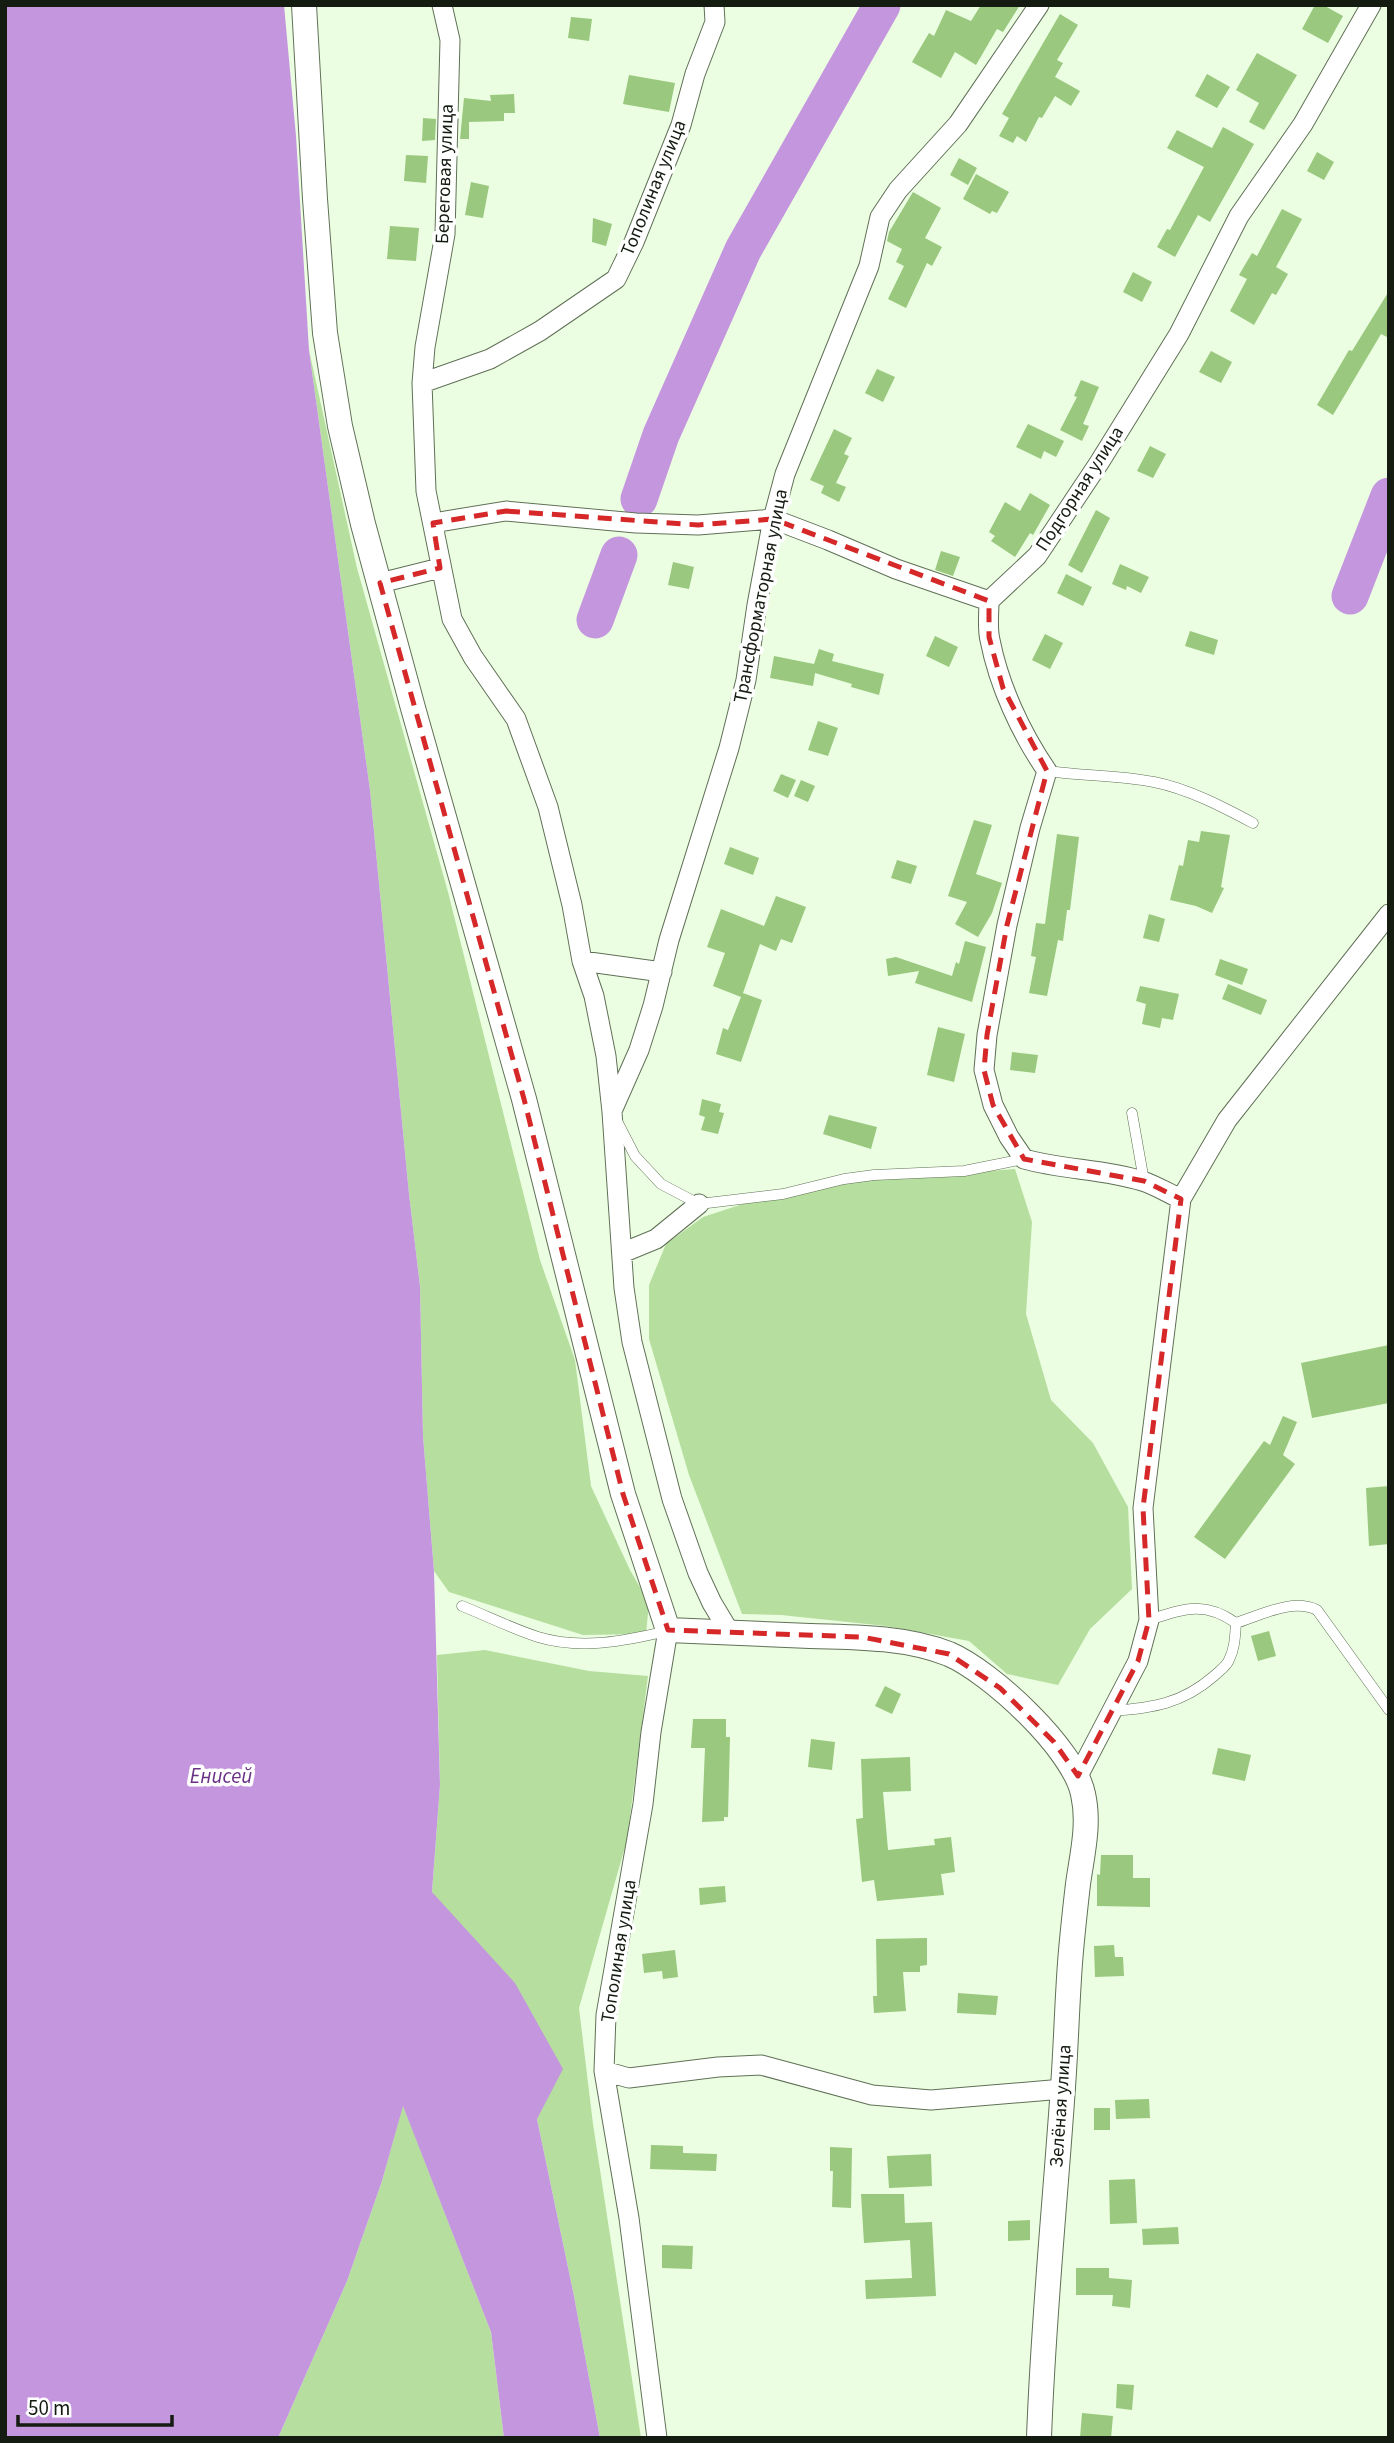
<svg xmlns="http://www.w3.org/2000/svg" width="1394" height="2443" font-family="'Source Sans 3',sans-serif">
	<rect width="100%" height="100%" fill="#ebfee1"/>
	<path fill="#b6de9f" d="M309,350L357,568L448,892L540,1260L575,1360L591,1486L630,1570L649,1603L646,1634L583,1635L449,1592L434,1571L423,1436L420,1286L409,1194L370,790Z
		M1015,1169L1032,1222L1026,1314L1051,1400L1093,1443L1128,1507L1132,1589L1090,1629L1058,1685L1007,1674L969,1641L886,1626L781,1615L742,1614L689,1475L649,1339V1285L666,1244L703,1217L752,1201L856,1181Z
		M485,1650L589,1671L648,1676L627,1840L579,2008L593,2124L641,2438H600L574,2296L537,2119L432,1892L440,1785L437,1655Z
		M403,2105L491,2332L504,2438H278L347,2281L382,2181Z"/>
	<path fill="#c496de" d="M5,5H284L296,136L309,350L370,790L409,1194L420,1286L423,1436L434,1571L440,1785L432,1892L515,1983L563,2069L537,2119L574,2296L600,2438H504L491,2332L403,2106L382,2181L347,2281L278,2438H5Z"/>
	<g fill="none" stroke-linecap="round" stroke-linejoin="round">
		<path stroke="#c496de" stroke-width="37" d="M639,499L661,435L743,250L882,5
			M1350,596L1389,496
			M595,620L619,555"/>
	</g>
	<path fill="#99c87e" d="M981,5H1020L1003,32L997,29L976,65L955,52L941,78L912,62L929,33L934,36L946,10L971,21Z
		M1315,5H1323L1343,16L1328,43L1302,29Z
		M1060,14L1078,25L1057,60L1063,63L1055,77L1080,91L1071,106L1055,96L1042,118L1039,117L1026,142L1017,136L1013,143L999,136L1009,118L1002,114Z
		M571,17L592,19L589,41L568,38Z
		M1257,53L1297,75L1264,130L1249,122L1259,103L1236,90Z
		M1207,74L1230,87L1217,108L1195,96Z
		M629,75L675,83L669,112L623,104Z
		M514,94L515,113H504V121L469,122V139H460L464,98L491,101L490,95Z
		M423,118L436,119L435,140L422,141Z
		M1223,127L1254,144L1210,222L1198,215L1175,257L1157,247L1167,229L1170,230L1204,167L1167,148L1177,130L1212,148Z
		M1317,152L1334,162L1324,180L1307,171Z
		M406,155L428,156L426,183L404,181Z
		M959,158L977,168L968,185L950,175Z
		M976,174L1009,192L997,213L992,211L990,214L963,199Z
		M471,182L489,186L483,218L465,215Z
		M913,192L941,208L925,238L942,247L932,266L927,263L906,308L888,299L904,266L896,262L902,249L887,241L889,232Z
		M1282,209L1302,219L1276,267L1288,274L1276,295L1272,293L1254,325L1230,311L1247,279L1239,275L1252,253L1257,256Z
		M593,218L612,224L606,246L592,242Z
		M390,226L419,228L416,261L387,259Z
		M1133,272L1152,282L1142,302L1123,292Z
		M1389,291V338L1381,334L1333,415L1317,405L1349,350L1352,351Z
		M1211,351L1232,362L1221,383L1199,372Z
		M877,369L895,377L883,402L865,393Z
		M1081,380L1099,387L1083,424L1089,426L1082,441L1060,430L1077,397L1074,396Z
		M1028,424L1064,441L1056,457L1044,451L1041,459L1016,447Z
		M834,429L852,438L844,454L849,456L836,483L846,487L839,502L821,493L824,486L810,480Z
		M1150,446L1166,454L1153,478L1137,471Z
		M1030,493L1050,505L1033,535L1030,533L1015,557L991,541L995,536L989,532L1005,502L1020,511Z
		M1096,510L1110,518L1082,573L1068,565Z
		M941,551L960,557L953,576L935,570Z
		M673,562L694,567L689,589L668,585Z
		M1120,564L1149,577L1141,593L1127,586L1126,590L1112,584Z
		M1066,574L1092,587L1083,606L1057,593Z
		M1190,631L1218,640L1214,655L1185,646Z
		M1045,634L1063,643L1050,669L1032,660Z
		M935,636L958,647L949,667L926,656Z
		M819,649L834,654L832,661L884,674L879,695L851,687L852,684L815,673L813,686L770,678L774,656L814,664Z
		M818,721L838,728L828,756L808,750Z
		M781,774L796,780L788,798L773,791Z
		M801,780L815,786L808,802L794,796Z
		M974,820L992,825L976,874L1002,883L992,913L978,937L955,924L967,902L948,896Z
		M1201,831L1230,835L1221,887L1224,888L1212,913L1196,906L1170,900L1179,865L1183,866L1188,840L1199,842Z
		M1057,834L1079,837L1070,910H1067L1063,941L1058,940L1047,996L1029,993L1036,957L1031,956L1036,923L1045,924Z
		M730,847L759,858L753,875L724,864Z
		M897,860L917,866L911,884L891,878Z
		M776,896L806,907L792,943L781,939L776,951L760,944L743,993L762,1000L741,1062L716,1054L723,1028L728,1030L741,997L713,986L725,953L707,947L721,909L764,926Z
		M1149,914L1165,919L1159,942L1143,938Z
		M965,941L986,947L972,1002L915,983L919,971L888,976L886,959L896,957L952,976L956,962L959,964Z
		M1220,959L1248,969L1242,985L1215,975Z
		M1228,984L1267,1000L1261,1015L1222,999Z
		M1140,986L1179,994L1173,1020L1162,1018L1160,1028L1142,1024L1146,1004L1136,1001Z
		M938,1027L965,1034L954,1082L927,1075Z
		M1012,1052L1038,1055L1035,1073L1010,1070Z
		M702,1099L721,1104L719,1112L724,1113L718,1134L701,1130L705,1117L699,1115Z
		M829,1115L877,1127L871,1149L823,1134Z
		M1389,1345V1403L1312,1418L1301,1363Z
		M1283,1416L1297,1422L1283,1455L1295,1464L1225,1559L1194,1537L1264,1441L1270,1445Z
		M1389,1486V1544L1369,1546L1366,1488Z
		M1269,1631L1276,1656L1258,1661L1251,1636Z
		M885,1686L901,1694L892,1714L875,1706Z
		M693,1719H726V1737H730L728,1817H724V1821L702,1822L705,1748H691Z
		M811,1739L835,1742L832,1770L808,1767Z
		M1218,1748L1251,1755L1245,1781L1212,1774Z
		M910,1757L911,1791L883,1792L888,1850L935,1845L934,1839L951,1837L955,1872L941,1874L944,1895L877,1901L874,1880L862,1882L856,1819L863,1818L861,1759Z
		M1101,1855H1133V1878H1150V1907L1097,1906V1874L1100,1875Z
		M725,1886L726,1902L700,1905L699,1888Z
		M927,1938V1965L920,1966V1972H903L906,2011L874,2013L873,1996H877L876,1939Z
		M1114,1945L1115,1957H1123L1124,1976L1095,1977L1094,1946Z
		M675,1950L678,1977L663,1979L662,1971L644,1973L642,1954Z
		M958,1993L998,1996L996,2015L957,2013Z
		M1149,2099L1150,2118L1116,2119L1115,2100Z
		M1094,2108H1110V2130H1094Z
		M651,2145L683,2146V2153L717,2154L716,2171L650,2169Z
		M830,2147L852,2148L851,2208L832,2207L833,2171H830Z
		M931,2154L932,2186L889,2188L887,2156Z
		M1135,2179L1137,2223L1110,2224L1109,2180Z
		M861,2194H904L905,2223L932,2222L936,2296L866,2299L865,2280L912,2278L910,2240L864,2243Z
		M1030,2220V2240L1008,2241V2221Z
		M1178,2227L1179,2244L1143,2245L1142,2229Z
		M662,2245L693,2246L692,2269L662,2268Z
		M1076,2268H1109V2278L1132,2280L1130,2308L1112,2306L1113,2295H1076Z
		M1117,2384L1134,2385L1132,2410L1116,2408Z
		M1082,2413L1113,2416L1111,2438H1080Z"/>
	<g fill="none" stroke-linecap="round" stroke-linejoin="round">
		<defs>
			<path id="service" d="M1047,771C1083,776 1119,775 1154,782C1189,789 1223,807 1253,823
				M1132,1113L1144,1181
				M617,1121L635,1156L661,1184L699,1204L783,1194L844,1179L874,1175L964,1171L1024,1159
				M462,1606C487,1616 513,1629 538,1637C581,1650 625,1641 667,1631
				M1149,1620C1183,1609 1204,1600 1236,1623C1261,1615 1293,1598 1317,1610L1389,1710
				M1112,1711C1152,1708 1182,1704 1214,1676C1219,1671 1226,1667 1229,1660C1235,1648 1235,1636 1236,1623"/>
			<path id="minor" d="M442,5L450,40L445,234L425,347L422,383L426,491L452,619L473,657L516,719L548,807L572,905L582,961L594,996L606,1056L612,1112L624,1288L632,1342L672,1499L698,1573L712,1603L730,1633
				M422,383L490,359L540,331L616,279L634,242L681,125L695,74L715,22L714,5
				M433,523L506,511L636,523L698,525L773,519L828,540L896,569L989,601
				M380,583L440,568
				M582,961L662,972
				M612,1111L639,1050L653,1006L669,940L729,748L746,680L757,605L773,519L785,474L869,266L880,217L898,190L958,124L1039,5
				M1181,1199C1168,1193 1155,1185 1142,1181C1104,1169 1063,1170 1024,1159L1009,1137L993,1105L984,1070L987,1035L1007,925L1030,828L1047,771C1021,733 999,686 990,640C987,628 989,613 989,601L1037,556L1099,463L1179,334L1239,216L1303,124L1371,5
				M622,1253L656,1239L699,1204
				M1078,1776L1138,1661L1149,1620L1143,1508L1181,1199L1227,1120L1389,914
				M604,2071L629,2078L718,2067L761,2065L872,2095L931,2100L1063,2089
				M657,2438L629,2218L604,2071L606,2015L643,1804L651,1732L668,1630"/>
			<path id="tertiary" d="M304,5L315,199L325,333L340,426L363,524L413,708L524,1099L623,1494L668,1630C715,1632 762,1634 810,1636C855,1637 906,1637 949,1654C991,1672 1074,1749 1083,1794C1090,1824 1082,1855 1078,1884C1075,1910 1072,1937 1070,1963C1067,2004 1066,2046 1063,2087C1055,2204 1043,2321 1039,2438"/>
		</defs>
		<use href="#service" stroke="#607057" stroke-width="11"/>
		<use href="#minor" stroke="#607057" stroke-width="21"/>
		<use href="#tertiary" stroke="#607057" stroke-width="26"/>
		<use href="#service" stroke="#fff" stroke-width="10"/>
		<use href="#minor" stroke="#fff" stroke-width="19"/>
		<use href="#tertiary" stroke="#fff" stroke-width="24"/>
	</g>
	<path fill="none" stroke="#d62828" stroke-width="5" stroke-dasharray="14 9" stroke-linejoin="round" d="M506,511L698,525L773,519L989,601V637L1003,688L1047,771L1007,925L987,1035L984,1070L993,1105L1024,1159L1144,1181L1181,1199L1143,1508L1149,1620L1138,1661L1078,1776L1054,1742L1000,1688L949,1654L862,1637L668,1630L623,1494L524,1099L380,583L440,568L433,523Z"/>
	<g text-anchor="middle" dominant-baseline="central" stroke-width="7" stroke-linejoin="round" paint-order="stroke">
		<g font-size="19" fill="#141b11" stroke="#fff">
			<text transform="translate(445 174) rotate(-88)">Береговая улица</text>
			<text transform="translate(654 188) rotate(-68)">Тополиная улица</text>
			<text transform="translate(1080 489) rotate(-57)">Подгорная улица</text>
			<text transform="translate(761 596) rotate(-79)">Трансформаторная улица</text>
			<text transform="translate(619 1951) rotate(-81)">Тополиная улица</text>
			<text transform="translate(1061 2106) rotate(-86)">Зелёная улица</text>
		</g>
		<g font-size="21" font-style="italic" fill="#6a3287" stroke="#fff">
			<text x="221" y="1776">Енисей</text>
		</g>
	</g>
	<rect width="1394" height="2443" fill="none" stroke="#141b11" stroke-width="14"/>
	<path d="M18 2415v10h154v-10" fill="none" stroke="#141b11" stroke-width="3.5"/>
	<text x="28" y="2415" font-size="21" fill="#141b11" stroke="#ffffff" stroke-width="5" paint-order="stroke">50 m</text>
</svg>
